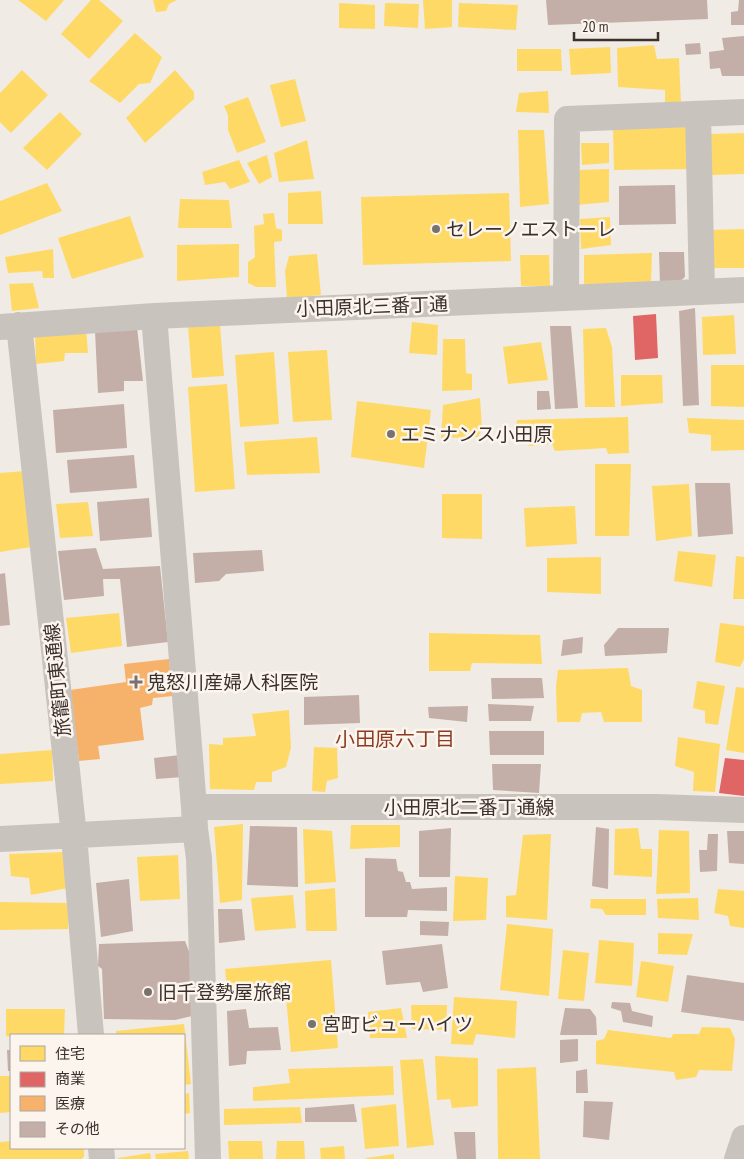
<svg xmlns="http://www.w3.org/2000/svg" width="744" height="1159" font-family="'PT Sans Narrow','Noto Sans JP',sans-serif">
	<rect width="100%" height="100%" fill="#f0ebe5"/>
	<path fill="#ffd966" d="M18,0H64L46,21Z
		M91,0H99L123,21L89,59L61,34Z
		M153,0H177L169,4L166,11L156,12Z
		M423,0H452V27L425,29Z
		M339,3L375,5V29L339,28Z
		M385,3L419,4L418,28L384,26Z
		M459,3L518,5L516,30L458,27Z
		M135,33L162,57L150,83L139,84L120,103L89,81Z
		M654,45L657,59L679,58L681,104L665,103V90L618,87L617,48Z
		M610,47L611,73L571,75L569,49Z
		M517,49H561L562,71H517Z
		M22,70L48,95L11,133L0,122V93Z
		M175,70L194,92V99L145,143L126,118Z
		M295,79L306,121L281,127L270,85Z
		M548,91L549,113L516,112L519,93Z
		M248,97L266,142L237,153L228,130V115L224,106Z
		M60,112L82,134L47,170L23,148Z
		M691,127L692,169L614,170L613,128Z
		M518,130H544L549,204L520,207Z
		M744,133V174L712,175L711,134Z
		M307,140L314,179L279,182L274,153Z
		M581,143H609V163L582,165Z
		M267,155L272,177L259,184L247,163Z
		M239,160L250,182L230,189L225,182L205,185L202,172Z
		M609,169V202L576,205V170Z
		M47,183L62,211L0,235V201Z
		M321,191L323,224H288V193Z
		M509,193L511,261L363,265L361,197Z
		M180,199L229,200L232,228H178Z
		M274,213L276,228L282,230V241L274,242L276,287H256L248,283V262L255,257L254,226L264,224L263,214Z
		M130,216L144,257L72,279L58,238Z
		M610,217L611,245L581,249L580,219Z
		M744,229V268H711V230Z
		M239,244V277L177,281V245Z
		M53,249L54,278H43L42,271L8,273L5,257Z
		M652,253L651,283L584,284V255Z
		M317,254L321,295L287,298L285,271L289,256Z
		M520,255H549L550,286H521Z
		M33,283L39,308L12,311L9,284Z
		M734,315L736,354L703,355L702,317Z
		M412,322L438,325L437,355L409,353Z
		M220,324L224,376L192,378L188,326Z
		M86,328L88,353H65L64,361L36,364L35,333Z
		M606,328L612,347L615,407H585L583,329Z
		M443,339H465L466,373L472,374V390L442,391Z
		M541,342L548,380L508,384L503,347Z
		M327,350L332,420L293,422L288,352Z
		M274,352L279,424L240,427L235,355Z
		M711,365H744V407L711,406Z
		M621,375H662L663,403L621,406Z
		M227,384L235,489L195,492L188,387Z
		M480,398L482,429L478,437L441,438L443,405Z
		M357,401L431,410L424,468L351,457Z
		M628,417L629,453L608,454L606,448L555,451L552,444L529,446L526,431H517L516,425L517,420Z
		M687,418L744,420V450L711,451V435L689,433Z
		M317,437L320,473L247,475L244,442Z
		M595,464H631L629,536H595Z
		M25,471L31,547L0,552V473Z
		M689,484L692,536L656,541L652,486Z
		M442,494H482V539L442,538Z
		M88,502L93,536L60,538L56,504Z
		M575,506L577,544L526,547L524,508Z
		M678,551L716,555L712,587L674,581Z
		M736,556L744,557V599H733Z
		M601,557V594L547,592V558Z
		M119,613L122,646L71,653L66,618Z
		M720,623L744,626V659L740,667L715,662Z
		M429,633L540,635L542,664L472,663L470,671H429Z
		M628,668L631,686L642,690V722H604L601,712L582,713L580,722H557L556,686L558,670Z
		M697,681L725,686L718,725L705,723V711L693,708Z
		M736,687L744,688V753L726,750Z
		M289,710L291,748L286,767L272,772V782H256L254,790L210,789L209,744L223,745V738L256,736L252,714Z
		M678,737L720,744L715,792L693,791L694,772L675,766Z
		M314,747L337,748L338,778L327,781L325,792L312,791Z
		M52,750L53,781L0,784V754Z
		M243,824L242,900L220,903L214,827Z
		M351,825H400V847L350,849Z
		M638,828L641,849H652V877L614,875L615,829Z
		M303,829L332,831L336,882L305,884Z
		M659,830L689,831L690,893L656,894Z
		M551,834L547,920L506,917V896L516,895L523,835Z
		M65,852L68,888L31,895L29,878L11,876L9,854Z
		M178,855L180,899L140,901L137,857Z
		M455,876L488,878L486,920L453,921Z
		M335,888L337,931H306L305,891Z
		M718,889L744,891V928L730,926L728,916L714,913Z
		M293,895L296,928L255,931L251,898Z
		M698,898L699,920L658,918L657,899Z
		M591,899H646V915H606L602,909L590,908Z
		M0,902L68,903V929L0,930Z
		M507,924L553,929L549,996L500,990Z
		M658,933L693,934L687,955L658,954Z
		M599,940L634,943L632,986L595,983Z
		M563,950L589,953L584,1001L558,999Z
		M331,960L338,1048L291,1052L286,997L228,1000L225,969Z
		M641,961L674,966L668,1002L636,997Z
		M454,997L517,1001L515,1038L476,1034L473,1045L451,1044Z
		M411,1005H447L446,1030L412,1029Z
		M401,1008L407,1038H370L368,1012Z
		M6,1009H65L64,1035H11V1037L6,1036Z
		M184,1024L191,1084L184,1085V1035H116V1031Z
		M702,1027L730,1028L735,1039L732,1071L699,1070L696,1077L676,1080L674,1072L596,1064V1041L604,1039L608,1030L671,1038L673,1034H699Z
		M435,1056L478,1058V1106L452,1108L450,1099L437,1100Z
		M423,1059L434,1145L407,1148L400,1060Z
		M393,1066L394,1095L253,1101V1087L290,1083L288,1069Z
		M536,1067L540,1159H498L497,1069Z
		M0,1076H11V1112L0,1113Z
		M189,1093L190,1113L184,1114V1094Z
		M396,1104L399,1146L365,1149L361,1108Z
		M300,1107L302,1123L224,1125V1109Z
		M11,1141V1148H84V1156L82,1159H0V1142Z
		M228,1141H262L263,1159H229Z
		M277,1141H304L305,1159H276Z
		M344,1146L345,1159H321L320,1148Z
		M188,1151L189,1159H156L155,1154Z
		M150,1153L151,1159H118V1158Z
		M394,1154V1159H366V1158Z"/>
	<path fill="#e06666" d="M656,314L658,358L635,360L633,316Z
		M725,758L744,760V796L719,793Z"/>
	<path fill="#f6b26b" d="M169,659L173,696L153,698L152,705L140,708L144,740L98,746L100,759L79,761L70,690L126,682L124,664Z"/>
	<path fill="#c3afa7" d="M546,0H707L708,19L548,25Z
		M739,0H744V25H731V12L738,11Z
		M744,36V76H722L720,68L710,69L709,52L724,50L722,38Z
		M700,43L701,54L686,55L685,44Z
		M675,185L676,224L619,225V186Z
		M659,252H684L685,277L678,283L660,284Z
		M695,308L699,405L683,406L679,311Z
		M550,326H571L578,408L555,409Z
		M137,327L143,381H124V391L98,393L95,331Z
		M537,391H549L551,409L537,410Z
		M124,404L127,448L56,453L53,410Z
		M134,455L137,488L70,493L67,460Z
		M695,483H730L733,534L698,537Z
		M149,498L152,537L100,541L97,502Z
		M96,548L103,569L160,566L168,642L127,647L120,579H103L104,596L64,600L58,551Z
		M262,550L264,571L226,574L219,581L195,583L193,553Z
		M5,573L10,625L0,626V574Z
		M618,628H669L667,653L605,656L604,645Z
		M583,637L582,653L561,656L563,640Z
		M491,678H542L544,698L492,699Z
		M359,695L360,723L304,725V697Z
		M488,704L534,706L531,721H489Z
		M468,706L467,722L429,718L428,707Z
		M489,731H544V755H490Z
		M180,755L183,777L156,779L154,758Z
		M492,764H541L539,793L493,790Z
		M250,826L297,827L298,887L247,885Z
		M596,827L609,829L608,889L592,886Z
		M451,828L450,877H419V831Z
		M727,831H744V864L729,863Z
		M708,834H718L717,871L700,872L699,850H707Z
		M365,858L396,859L398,871L403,872L406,882H410L412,889L447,887V911L408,910L407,917H365Z
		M129,879L133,931L101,937L96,883Z
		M218,909H242L245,940L219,943Z
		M420,921L449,922L448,936L420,935Z
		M185,941L190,954L192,1016L175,1020L104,1019L102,969L98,966L99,944Z
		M442,944L448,988L423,992L420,982L386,985L382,951Z
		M687,975L744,983V1021L681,1012Z
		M612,1002L630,1003L632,1011L653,1016L652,1027L623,1022L621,1011L611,1008Z
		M565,1008L590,1009L596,1017L597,1035H560Z
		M246,1009L249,1028L278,1027L281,1050L247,1051L246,1064L229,1066L227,1011Z
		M578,1039V1061L560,1063V1040Z
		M7,1050H11V1071H8Z
		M587,1069L588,1093H576V1071Z
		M584,1101L613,1102L609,1140L583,1137Z
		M354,1104L357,1122H305V1108Z
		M454,1132H475L476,1159H457Z"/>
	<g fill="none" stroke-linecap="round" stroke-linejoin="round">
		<path stroke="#c9c3be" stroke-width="26" d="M698,114L702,292
			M566,298L567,119L744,112
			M154,316L194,807L195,829L199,858L208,1159
			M19,325L74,836L91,1035
			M0,327L154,316L744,290
			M194,807H657L744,810
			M0,839L195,829
			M101,1148L102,1159
			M737,1159L744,1138"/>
	</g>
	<g fill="#7a716c" stroke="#fbf5ee" stroke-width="2">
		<circle cx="436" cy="229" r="5"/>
		<circle cx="391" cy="434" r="5"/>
		<path d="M133.5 674.5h5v5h5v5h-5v5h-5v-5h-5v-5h5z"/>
		<circle cx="148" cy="992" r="5"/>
		<circle cx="312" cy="1024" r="5"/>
	</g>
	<g text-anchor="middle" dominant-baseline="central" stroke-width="5" stroke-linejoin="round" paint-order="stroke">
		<g font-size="19" fill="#3b302b" stroke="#fbf5ee" text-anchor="start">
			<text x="446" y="229">セレーノエストーレ</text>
			<text x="401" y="434">エミナンス小田原</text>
			<text x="147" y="682">鬼怒川産婦人科医院</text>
			<text x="158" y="992">旧千登勢屋旅館</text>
			<text x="322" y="1024">宮町ビューハイツ</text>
		</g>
		<g font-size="19" fill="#3b302b" stroke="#fbf5ee">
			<text transform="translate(372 306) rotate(-2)">小田原北三番丁通</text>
			<text transform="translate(57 680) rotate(-96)">旅籠町東通線</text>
			<text x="469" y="807">小田原北二番丁通線</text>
		</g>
		<g font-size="20" fill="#8c3b22" stroke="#fbf5ee">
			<text x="395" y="739">小田原六丁目</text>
		</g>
	</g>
	<rect x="10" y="1034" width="175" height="115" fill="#fbf5ee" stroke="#aea6a0"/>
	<rect x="20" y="1046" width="25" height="15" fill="#ffd966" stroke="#aea6a0"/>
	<text x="55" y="1059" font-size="15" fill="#3b302b">住宅</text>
	<rect x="20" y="1072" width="25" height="15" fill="#e06666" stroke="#aea6a0"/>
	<text x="55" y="1084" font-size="15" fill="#3b302b">商業</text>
	<rect x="20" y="1096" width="25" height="15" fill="#f6b26b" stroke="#aea6a0"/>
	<text x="55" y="1109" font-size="15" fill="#3b302b">医療</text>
	<rect x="20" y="1122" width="25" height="15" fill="#c3afa7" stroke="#aea6a0"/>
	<text x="55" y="1134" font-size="15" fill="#3b302b">その他</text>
	<path d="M574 32v8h84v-8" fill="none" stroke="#3b302b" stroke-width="2.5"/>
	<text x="582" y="32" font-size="15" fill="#3b302b" stroke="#fbf5ee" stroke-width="4" paint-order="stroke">20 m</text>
</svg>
